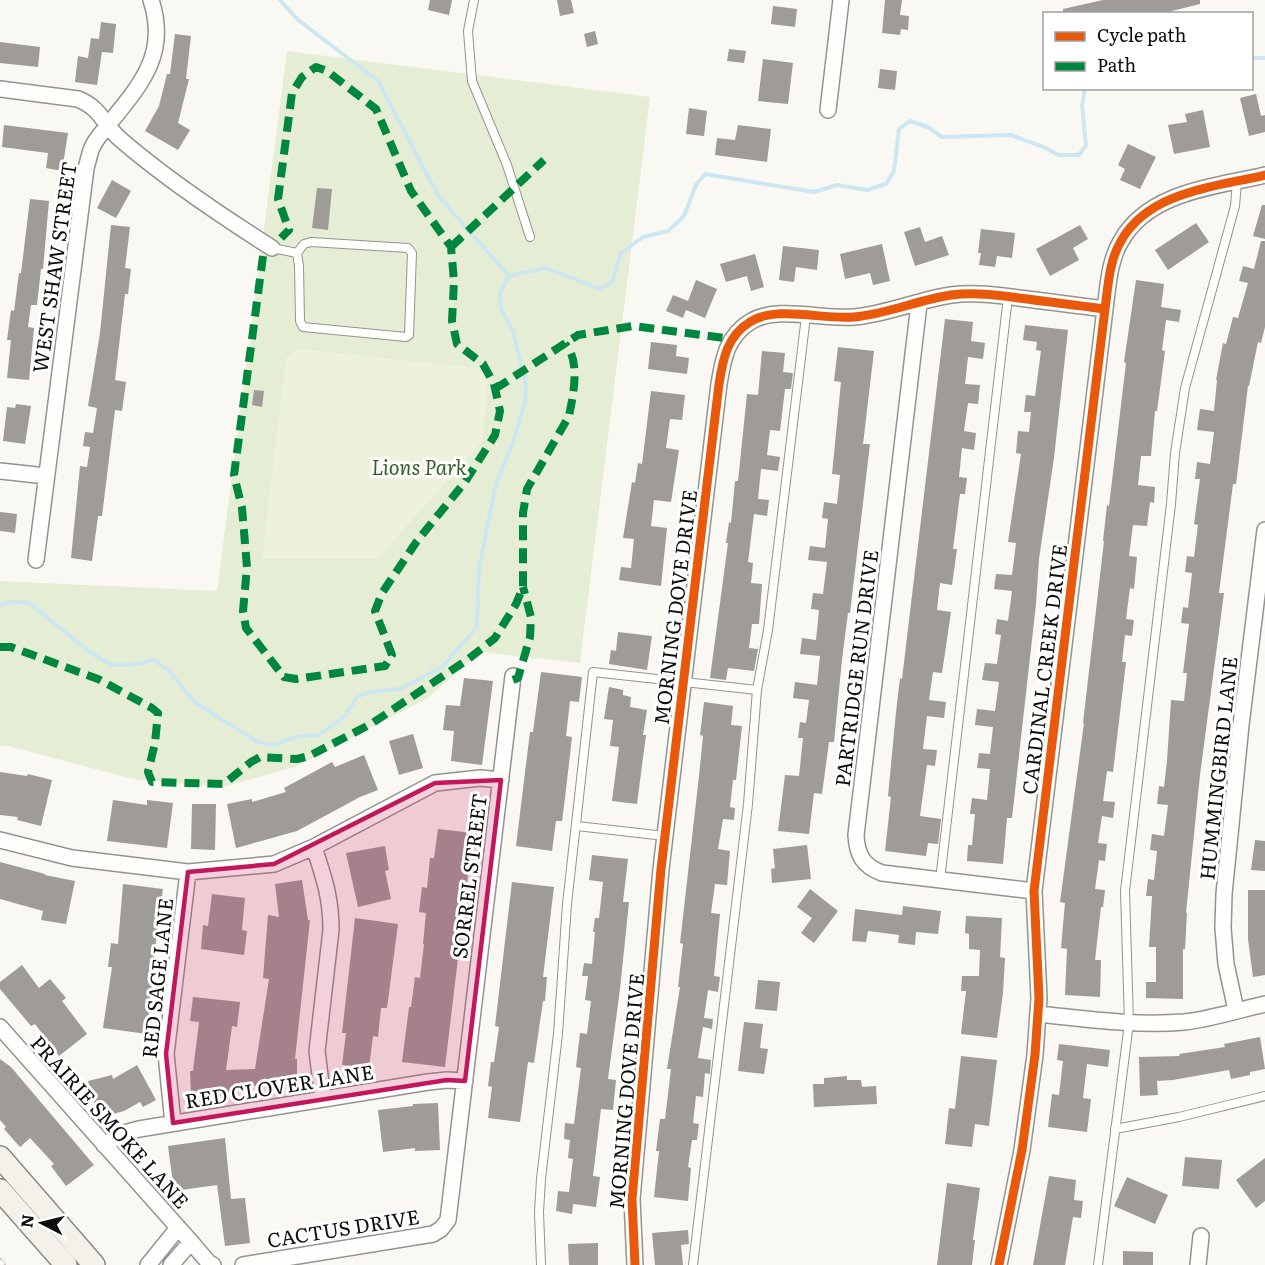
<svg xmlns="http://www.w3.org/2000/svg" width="1265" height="1265" font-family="Literata,serif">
	<rect width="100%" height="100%" fill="#faf8f2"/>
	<path fill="#e5eed4" d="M287,51L650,97L580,663L481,652L426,699L295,767L223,787L133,779L8,746H0V581L217,591Z"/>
	<path fill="#eef2dd" d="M296,349L488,369L483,441L377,559H262L286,358Z"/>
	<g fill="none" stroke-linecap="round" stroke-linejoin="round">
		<path stroke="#cce7f1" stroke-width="4" d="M280,0L297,19L378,81L439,197L509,276
			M1252,58H1265
			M0,605L12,602L29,603L91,653L112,665H132L154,660L169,671L194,702L258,742L273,745L298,736L319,735L345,716L357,697L370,692L400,689L442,667L477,627L479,568L496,484L513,442L525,403L526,385L513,331L501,309L500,292L509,276L546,268L600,289L612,282L621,253L643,237L668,231L684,216L696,185L705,174L814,192L837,185L867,190L886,184L894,171L899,129L910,121L928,127L942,137L1011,135L1046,148L1058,155H1079L1086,145L1082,106L1085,88"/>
	</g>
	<path fill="#9e9b98" d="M430,0H452L449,15L428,10Z
		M557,0H571L574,13L560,16Z
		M885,0H902L900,15L909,16L908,30L901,29L900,35L882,33Z
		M1103,0H1200V4L1160,14H1063V9Z
		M773,6L797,9L795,27L771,24Z
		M101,22L116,24L113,53L102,52L97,85L75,82L78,56L88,58L91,38L99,39Z
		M595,31L598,44L587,47L584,34Z
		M175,34L191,36L186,79H189L178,123L190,130L178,150L145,131L159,106L167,74H170Z
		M0,42L40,47L38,67L0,63Z
		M729,49L746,51L744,63L727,61Z
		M763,59L793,63L788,104L758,101Z
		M880,69L897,71L895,90L878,88Z
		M1256,94L1261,116L1265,115V132L1249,136L1240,98Z
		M689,108L707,111L704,136L686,134Z
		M1203,110L1210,147L1174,154L1168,125L1187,122L1185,114Z
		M4,125L68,133L62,171L46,168L48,153L2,147Z
		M738,125L771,129L767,162L715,155L717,138L735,140Z
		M1128,144L1156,157L1140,189L1120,180L1125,169L1118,165Z
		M112,180L131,191L116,218L97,208Z
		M317,188L332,189L328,230L312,228Z
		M30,199L49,201L43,269H41L37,305H31L28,327L34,328L29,380L7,378L11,340H7L11,310L14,311L19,273H21Z
		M1262,205H1265V239L1253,236Z
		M1196,223L1209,242L1168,270L1155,250Z
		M111,225L130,227L125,268L131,269L128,294H125L115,380L126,382L122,411L115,410L102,516H98L92,561L71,558L80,466L87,467L90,447L83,446L85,432L93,433L97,408L88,406L100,333Z
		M1080,225L1088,239L1073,248L1079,260L1050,276L1036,249Z
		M920,227L925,242L942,236L949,255L915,266L904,232Z
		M981,229L1015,233L1012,258L997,256L995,267L979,265L981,253H978Z
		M1261,241H1265V327L1261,343L1258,342L1249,386H1248L1236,484H1233L1219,593H1224L1200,775L1186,913H1187L1185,949H1183V999L1146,998V982H1156V947H1149L1152,896H1146L1148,879L1154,880L1157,851L1150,850L1152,834L1164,836L1168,805L1157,804L1159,786L1164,787L1167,761L1171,700L1184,701L1187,673H1183L1189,624L1181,623L1183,607L1188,608L1192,573L1185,572L1187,556L1194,557L1198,525L1194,524L1200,479H1195L1197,462L1210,464L1214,432L1197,430L1200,409L1214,411L1217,380H1216L1223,343L1226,344L1233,317L1238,318L1248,283L1239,281L1243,266L1254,269Z
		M882,244L890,281L873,285L870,273L845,279L840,254Z
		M783,246L819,250L817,270L796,267L794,282L779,280Z
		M755,254L764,287L751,291L747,276L726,282L720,264Z
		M696,280L717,289L705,318L686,310L683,318L666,311L673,295L688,301Z
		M1136,280L1164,284L1161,307L1181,310L1179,322L1166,320L1162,350L1165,351L1157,411H1155L1151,456H1141L1138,485L1155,487L1154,503L1150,502L1147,526L1133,525L1129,556L1137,557L1134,589L1130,588L1126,619L1134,620L1132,636L1125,635L1122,662H1126L1113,772L1107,771L1103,801L1115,802L1113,818L1102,816L1098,843L1107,844L1105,861L1099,860L1095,889L1105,890L1103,907H1101L1095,960H1101L1100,997L1065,995L1067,949L1061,948L1065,903L1060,902L1084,723H1083L1104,541H1103L1107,505L1109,506L1126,363L1124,362Z
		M945,319L973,322L971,341L985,343L983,359L968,357L965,384L980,385L978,404L968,403L964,431L976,433L974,450L962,448L959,477L967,478L965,494H960L953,549H957L952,585L940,583L937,610L951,612L942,673L933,672L929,700L946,702L944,718L927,716L923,749L937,750L935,766L927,765L920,816L941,819L938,844L928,843L926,856L885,851L891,797L888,796L896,712L900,678L902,679Z
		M1025,325L1068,330L1054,458L1039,559L1036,604L1012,818H1007L1003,864L967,861L968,845H972L975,814H970L972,798L987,800L990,769L977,768L979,753L990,754L993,727L975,725L977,709L995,711L999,682L982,680L985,663L997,664L1001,635L995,634L997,619L1008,621L1012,591L994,589L996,574L1012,575L1016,543L1008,542L1021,454L1016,453L1018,431L1029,432L1031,412H1024L1026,395L1035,396L1041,351L1036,350L1037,342L1023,340Z
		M651,342L677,345L676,356L689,358L687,374L648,369Z
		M838,347L874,351L863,444H870L850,613H848L842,659L834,742H829L822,794L814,793L809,834L778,831L785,775L799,776L803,738H798L800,722L806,723L809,700L793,698L795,682L817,685L820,656L800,654L802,638L816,640L819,610L811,609L813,593L823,594L827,562L808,560L810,546L825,548L828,519L822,518L824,502L837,504L840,475L832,474L841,382L834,381Z
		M762,351L785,353L783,372L793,373L791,389H785L780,431L770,430L767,455L780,457L778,471L761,469L758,499L769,500L767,516L754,514L748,562L753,563L751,583L762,584L759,624H752L749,648L758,649L754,671L728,668L726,680L710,678L728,543H726L729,522L731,523L735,481H738L747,394L758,395Z
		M254,390L264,391L262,407L252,405Z
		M651,391L685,395L682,420L670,419L666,448L679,450L671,502L654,500L651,526L667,528L661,586L619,580L621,567L631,568L634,539L623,538L632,482L635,483L638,463L642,464Z
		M16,404L31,406L25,444L3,441L7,407L15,408Z
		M0,512L17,514L15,533L0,531Z
		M618,632L652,636L647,670L609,664L611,650L616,651Z
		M541,672L582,677L579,702L570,701L566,736L572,737L565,798L562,821H556L552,851L516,846L530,732H533Z
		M464,678L493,681L482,765L451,761L454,731L443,730L446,705L460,706Z
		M609,687L623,690V695L631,697L630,707L647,710L643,735H646L637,804L612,801L619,747L610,746L613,720L604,719Z
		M704,702L733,706L731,725L742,726L736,780H733L730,807L735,808L734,820L723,819L718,849L730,851L727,885L715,884L711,913L720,914L714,976L720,977L718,992L708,990L704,1018L713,1019L712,1029L703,1027L698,1058L711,1060L710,1074L705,1073L703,1097L696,1096L693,1123L699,1124L697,1140H692L688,1167L691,1168L688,1201L654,1197L659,1151H656L660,1119H665L671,1069H667L680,987H678L683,944L680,943L699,776L703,736L700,735Z
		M413,734L423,768L399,775L389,741Z
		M364,755L378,790L360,797L297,831L236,848L227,804L252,799V802L286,792L284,788L332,762L335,767Z
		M0,772L27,776L28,774L52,780L41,826L17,820L18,817L0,815Z
		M113,800L147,805V800L173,803L167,848L107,841Z
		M192,804H216L215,850L191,849Z
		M438,829L473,833L445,1067L402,1062L409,1007H411L415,977L420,978L424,944H423L426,913L419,912L422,887L427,888L430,858H434Z
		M1255,840L1265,841V871L1251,870Z
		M807,845L811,879L772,883L771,869L775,868L773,849Z
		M385,846L389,870L385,871L391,899L358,907L346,853Z
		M592,855L628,859L623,902H629L620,989L608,1079L616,1080L613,1110L601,1109L593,1176L600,1177L596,1207L573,1204L572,1214L556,1211L558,1191L569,1192L573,1159L568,1158L570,1140L564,1139L565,1123L574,1124L581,1068L576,1067L580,1033L587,1034L591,1001L585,1000L588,976H582L584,963L592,964L595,932H593L595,918H599L603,882L589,880Z
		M0,862L45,874V875L75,881L66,924L41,920L43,911L0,899Z
		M302,880L308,920H310L295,1059H297V1085L237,1086V1095L191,1096L190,1071H193L199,1022L190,1021L193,997L240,1002L237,1027L232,1026L226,1070L255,1069L269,979L263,978L268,915L279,917L275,884Z
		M512,882L554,887L543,977H547L545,1001H543L534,1063L528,1062L520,1122L488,1118L492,1087L488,1086L491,1062H494L499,1027L495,1026Z
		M123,884L163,889L155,949L147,1034L103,1028L112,967H108L111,943L118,944Z
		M810,889L838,911L814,943L801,933L812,918L797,907Z
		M1248,890H1265V975L1253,977L1248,939Z
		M212,894L245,898L242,930L247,931L244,955L201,949L203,925L208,926Z
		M903,906L941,911L938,934L916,932L915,945L898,943L899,935L868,931L866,942L852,941L855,909L902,915Z
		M966,916L1002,918L1000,957L1005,958L1003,993L997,1038L961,1034L966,991H961L962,976H979L980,950L969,949V934L965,933Z
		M355,918L398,924L387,1008H381L378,1037L373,1036L369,1068L342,1065L346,1033H342Z
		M22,965L39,988L50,979L66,998L62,1001L87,1034L59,1056L35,1024L31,1026L0,989V982Z
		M758,980L780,982L777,1011L755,1009Z
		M744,1022L763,1024L760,1048L768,1049L764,1074L738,1071Z
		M1260,1037L1265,1069L1250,1072V1075L1231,1079L1229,1070L1173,1080L1157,1081L1158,1095L1140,1096L1139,1057L1180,1056L1179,1054L1225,1047L1224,1044Z
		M1059,1044L1110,1050L1108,1067L1087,1064L1083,1098L1091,1099L1087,1132L1048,1127L1052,1094L1059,1095L1063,1061L1057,1060Z
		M961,1056L997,1060L989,1126L975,1124L972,1147L945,1144L949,1108L955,1109Z
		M0,1059L11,1067L94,1165L66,1186L51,1166L54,1164L30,1138L20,1147L4,1129L6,1127L0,1120Z
		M137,1065L156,1100L143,1107L140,1102L124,1111L98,1118L88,1081L112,1075L113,1079Z
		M847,1076V1080H861L862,1087L876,1086L877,1104L814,1107L813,1084H824V1078Z
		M438,1103L440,1150L415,1151V1148L383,1152L378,1110L413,1106V1104Z
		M225,1138L231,1199L245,1198L250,1243L225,1246L217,1185L174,1191L168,1146Z
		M1185,1157L1222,1160L1219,1189L1182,1186Z
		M1265,1158V1201L1256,1208L1236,1180Z
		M1049,1176L1076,1180L1074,1200L1083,1201L1081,1218L1073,1217L1065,1265H1033Z
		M1127,1177L1168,1195L1155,1224L1114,1206Z
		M947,1183L980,1188L973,1240H975L972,1265H937Z
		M688,1230L689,1244L681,1245L683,1265H655L652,1233Z
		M598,1243V1265H569L568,1244Z
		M1123,1251L1153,1252V1265H1123Z"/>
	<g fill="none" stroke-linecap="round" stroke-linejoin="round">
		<defs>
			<path id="service" d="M474,0L468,31L472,81L507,165L530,237
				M272,248L297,253L299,266L300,321L303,327L406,337L409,335L412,253L408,248L311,242L304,244L297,253
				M577,826L665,836
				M940,880L1008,297
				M1115,1129L1179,1117L1265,1096
				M541,1265L539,1212L541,1179L558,1034L567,904L593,672L757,690
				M693,1265L748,804L757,690L768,630L806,316
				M1098,1265L1129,1023L1125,891L1171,504L1175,453L1185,388L1235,206L1237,182"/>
			<path id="minor" d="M0,89L78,99C101,108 103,124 120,139C166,179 220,215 272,248
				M828,110L841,0
				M919,304L856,835C857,855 863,866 882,873L1034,891
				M0,471L46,476
				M36,560L86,168C88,162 89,156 91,150C95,138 105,130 112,120C143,82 168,52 151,0
				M0,840L72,858L188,872L274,864L314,847L435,783L480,778L501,780
				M314,847C324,878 331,897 331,930L317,1051L323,1099
				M1236,1010L1226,964L1223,928L1224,894L1241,725L1265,530
				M1038,1014C1087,1019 1135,1026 1184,1022C1212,1019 1238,1010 1265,1004
				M0,1027L191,1242L209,1263L213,1265
				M173,1123L166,1054L188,872
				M104,1145L124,1133L139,1129L428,1082L447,1080L465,1081
				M148,1265L178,1228
				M171,1265L191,1242
				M243,1265L433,1234L441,1229L448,1220L513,676
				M635,1265L632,1199L661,869L719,384C723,359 727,336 750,322C776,305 823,320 854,317C887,314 918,300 951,295C974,292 997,295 1019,298C1048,302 1076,305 1105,309
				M999,1265L1022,1150L1035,1055L1039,998L1034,891L1105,309C1108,287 1109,261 1121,241C1149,191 1216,187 1265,175
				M1198,1265L1201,1236"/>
			<path id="secondary" d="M0,1157L94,1265
				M0,1190L66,1265"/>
		</defs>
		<use href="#service" stroke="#949390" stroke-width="10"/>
		<use href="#minor" stroke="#949390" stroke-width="18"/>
		<use href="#secondary" stroke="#8a8987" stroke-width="24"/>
		<use href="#service" stroke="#fefefd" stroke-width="8"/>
		<use href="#minor" stroke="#fefefd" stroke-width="15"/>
		<use href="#secondary" stroke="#f4f1ea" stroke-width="21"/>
		<defs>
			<path id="rail" d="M0,1261L3,1265"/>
		</defs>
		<use href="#rail" stroke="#d5c6c8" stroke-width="6"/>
		<use href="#rail" stroke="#fff" stroke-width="4" stroke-dasharray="11" stroke-linecap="butt"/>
		<path stroke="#00873e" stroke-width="8" stroke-dasharray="15 8" stroke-linecap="butt" d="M451,247L544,160
			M263,256L234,475L242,508L247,567L243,611L246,628L284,677L296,679L385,666L392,655L375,611L382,593L417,541L465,482L495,435L500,411L494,384L483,364L457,344L452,321L454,281L451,247L411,191L376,109L327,71L316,67L302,77L292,93L278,199L289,230L281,238
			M495,389L578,335L633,326L732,339
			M0,647H11L98,679L152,708L158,713L155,743L148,772L152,782L224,784L251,762L260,757L297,759L309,756L371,724L467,660L495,638L516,604L523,587V513L527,489L569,416C573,396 581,360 565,344
			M513,680L518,678L530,637L531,617L523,587"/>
		<defs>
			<path id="cycleway" d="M635,1265L632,1199L661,869L719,384C723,359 727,336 750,322C776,305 823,320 854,317C887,314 918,300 951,295C974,292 997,295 1019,298C1048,302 1076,305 1105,309
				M999,1265L1022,1150L1035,1055L1039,998L1034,891L1105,309C1108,287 1109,261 1121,241C1149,191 1216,187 1265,175"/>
		</defs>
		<use href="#cycleway" stroke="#fff" stroke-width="13"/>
		<use href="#cycleway" stroke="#e8590c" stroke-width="9"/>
	</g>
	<path fill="#c2185b" fill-opacity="0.2" stroke="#c2185b" stroke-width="4.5" stroke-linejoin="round" d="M501,780L465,1081L447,1080L173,1123L166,1054L188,872L274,864L435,783Z"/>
	<g text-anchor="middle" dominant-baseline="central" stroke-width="6" stroke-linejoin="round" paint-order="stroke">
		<g font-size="20" fill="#0d0d0d" stroke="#fff">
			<text transform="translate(53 267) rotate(-82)">WEST SHAW STREET</text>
			<text transform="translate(674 607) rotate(-83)">MORNING DOVE DRIVE</text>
			<text transform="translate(855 668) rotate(-83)">PARTRIDGE RUN DRIVE</text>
			<text transform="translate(1043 669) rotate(-83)">CARDINAL CREEK DRIVE</text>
			<text transform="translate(1217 768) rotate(-84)">HUMMINGBIRD LANE</text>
			<text transform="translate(468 876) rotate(-83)">SORREL STREET</text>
			<text transform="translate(156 978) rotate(-84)">RED SAGE LANE</text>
			<text transform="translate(279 1085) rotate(-9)">RED CLOVER LANE</text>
			<text transform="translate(625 1091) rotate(-85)">MORNING DOVE DRIVE</text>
			<text transform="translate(111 1121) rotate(48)">PRAIRIE SMOKE LANE</text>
			<text transform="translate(343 1227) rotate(-9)">CACTUS DRIVE</text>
		</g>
		<g font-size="20" font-style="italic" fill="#355e24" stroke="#fff">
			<text x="419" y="466">Lions Park</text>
		</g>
	</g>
	<rect x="1043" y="12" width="210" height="78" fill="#ffffff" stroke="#9e9e9e" stroke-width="1.5"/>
	<rect x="1055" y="32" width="30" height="9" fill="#e8590c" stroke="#9e9e9e" stroke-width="1.5"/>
	<text x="1097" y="42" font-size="18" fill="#0d0d0d">Cycle path</text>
	<rect x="1055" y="62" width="30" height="9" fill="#00873e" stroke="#9e9e9e" stroke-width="1.5"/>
	<text x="1097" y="72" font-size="18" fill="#0d0d0d">Path</text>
	<g transform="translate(42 1223) rotate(277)" stroke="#ffffff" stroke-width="4.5" paint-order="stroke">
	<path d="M0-4.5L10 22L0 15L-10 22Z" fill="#0d0d0d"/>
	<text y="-9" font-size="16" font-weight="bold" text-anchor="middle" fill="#0d0d0d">N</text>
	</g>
</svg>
